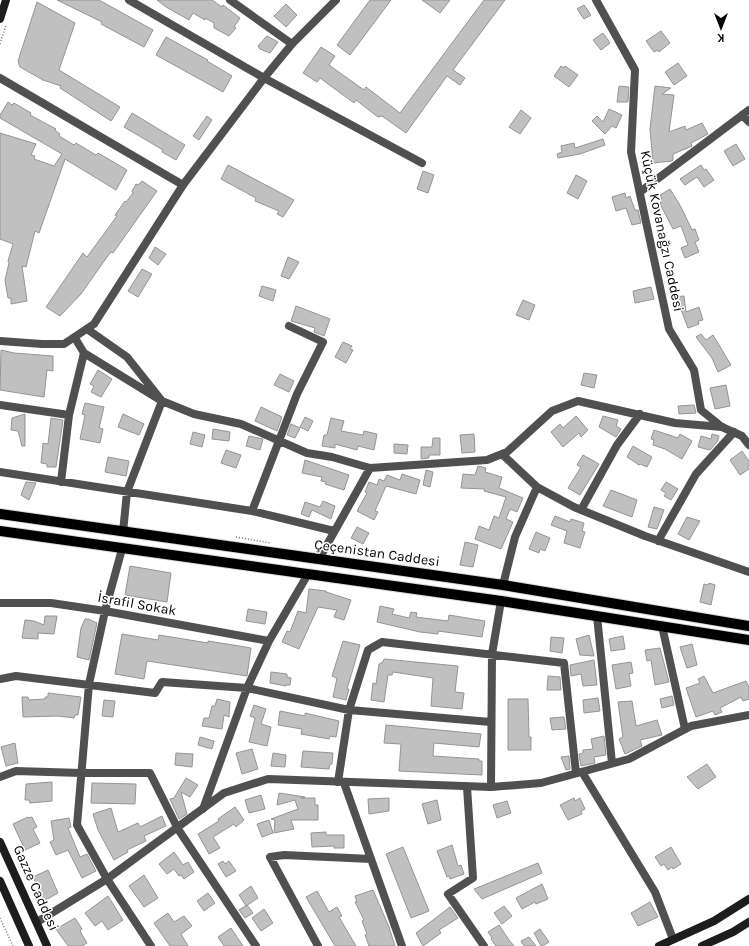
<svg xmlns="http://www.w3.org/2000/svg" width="749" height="946" font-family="Karla,sans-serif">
	<rect width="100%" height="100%" fill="#fff"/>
	<path fill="#c0c0c0" stroke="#949494" d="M57,0H99L153,30L144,47L114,31L101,24L102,22Z
		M157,0H212L222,7L223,5L240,18L234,27L236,28L229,36L214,28V23L205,18V20L193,13L189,20L166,7Z
		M370,0H391L350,55L337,45Z
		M422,0H450L440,13Z
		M484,0H505L453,70L465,78L460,85L447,76L406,133L382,116L378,117L356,100L354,103L320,78L317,82L303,73L321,47L335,56L329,65L364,90L366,87L400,113Z
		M37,2L75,23L59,70L120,107L111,121L60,88L61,86L43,80L20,67L18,61Z
		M286,4L297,15L286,27L274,16Z
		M584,5L591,15L584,19L577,9Z
		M661,31L670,43L659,52L658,50L654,52L646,41Z
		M603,33L610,43L601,50L593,40Z
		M267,36L278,42L270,53L260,49L258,46Z
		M166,37L208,60L207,61L232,76L223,92L156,55Z
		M678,63L687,76L674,85L665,72Z
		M561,66L564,68L565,66L578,75L569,87L554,76Z
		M619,86L629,87L628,102H617Z
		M655,86L671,88L662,94L674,95L669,132L685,126L686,130L702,123L708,134L691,143L692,146L690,147L673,154V160L672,161L653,163L650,129Z
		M8,102L12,105L14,103L31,113L30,115L56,129L55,130L60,134L59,136L74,145L76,143L96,155L98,153L127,170L116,190L65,159L39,233L35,231L26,267L22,266L27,301L11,304V298H8L5,280L9,263L8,261L13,244L0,239V133L36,144L31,155L35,156L34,159L54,166L62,154L0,118V115Z
		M609,109L622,115L616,128L612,126L605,134L592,121L597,116L603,122Z
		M521,110L531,118L520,134L509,127Z
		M132,113L185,145L176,160L162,152L163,150L124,127Z
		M207,116L212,120L199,140L193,136Z
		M603,139L605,145L580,154L558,158L557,154L562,152L561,146L574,143L575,148Z
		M736,144L745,159L733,166L724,151Z
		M228,165L294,200L283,217L277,214L279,211L255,201L256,198L221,179Z
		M701,165L704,170L706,169L714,180L704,187L697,177L685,185L680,179Z
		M423,171L434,175L428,193L417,189Z
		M576,175L587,181L578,199L567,193Z
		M142,181L157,191L113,253L111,252L107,257L81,294L60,316L46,307L83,253L87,257L117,216L115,215L125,201L126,202L133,193L132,191L136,184L138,185Z
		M670,189L681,207L692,230L695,229L699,240L695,242L699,252L685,258L681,248L688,245L681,226L673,229L660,204L661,203L659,200L662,198L660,195Z
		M625,193L626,198L630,196L635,210H638L641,223L632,225L626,208L616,211L612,197Z
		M155,247L166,254L158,265L149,258Z
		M288,257L299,262L289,279L281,276Z
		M142,269L152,274L138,297L128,291Z
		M262,286L276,290L273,301L259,296Z
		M651,287L654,299L635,303L633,291Z
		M684,296L686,312L699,307L703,320L698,321L699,324L688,328L679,304L676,305L675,297Z
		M523,300L535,305L529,320L516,315Z
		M296,306L330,319L324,336L314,332L315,328L291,321Z
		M701,334L706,340L713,335L731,365L718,372L712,358L696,337Z
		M343,342L352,346L350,349L353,350L346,363L335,357Z
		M1,350L14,353L53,356V371L47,370L44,397L0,390Z
		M98,370L112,379L101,397L91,392L94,386L90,384Z
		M584,373L597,375L594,388L581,385Z
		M280,374L294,381L289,392L274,385Z
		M726,385L730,406L715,409L710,388Z
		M85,403L104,407L99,428L103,429L100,443L80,439L85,415L82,414Z
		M694,405L696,413L679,414L678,406Z
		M261,407L282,417L277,431L255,421Z
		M25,414V446H22L18,431L11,430L12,418Z
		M123,414L144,424L139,435L118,427Z
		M576,416L588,430L581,437L579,433L563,447L551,432L560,424L563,428Z
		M603,416L618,420L616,426L621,429L616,437L599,427Z
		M305,417L313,421L308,431L300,427Z
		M51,418L63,420L56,467H47V464L41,463L43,443L48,444Z
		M331,418L344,421L341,431L363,435L364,431L377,434L374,450L358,446L357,450L335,444V448L322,446L324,435H327Z
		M291,424L300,428L295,438L287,435Z
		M213,429L230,432L229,441L212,439Z
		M654,430L678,438L680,434L692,441L682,459L665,449L653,445L654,440L651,439Z
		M193,432L205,435L202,447L190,444Z
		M474,434L475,452L462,453L460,435Z
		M712,434L719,436L717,442L710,450L698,447L701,436L711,439Z
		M249,436L263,439L260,450L246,446Z
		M433,438H440V455H429V458L421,459V447H432Z
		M394,444L408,445L407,454L394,453Z
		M633,446L652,457L647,467L640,464L639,465L627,457Z
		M226,450L241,455L236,468L221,463Z
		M742,451L749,461V469L740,475L730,460Z
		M583,455L599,464L580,495L568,488L581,467L577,465Z
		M108,457L129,461L126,476L105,472Z
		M305,460L349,475L344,490L325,484L326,482L321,481L322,477L302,473Z
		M478,466L486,468L485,472L502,477L499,488L523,498L517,512L510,509L506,519L513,522L501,549L475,539L479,526L489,530L494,516L499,518L506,497L484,491L485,489L461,488L463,474L475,475Z
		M426,470L433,472L430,487L423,485Z
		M402,474L420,480L416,494L386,486L375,511L378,512L374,520L357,511L367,493L365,492L369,482L377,485L379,479L384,481L387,475L400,480Z
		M26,482L36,483L29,500L21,495Z
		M666,482L678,489L671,500L664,496L666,493L661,490Z
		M611,490L637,500L632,517L603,506Z
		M323,501L335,506L331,519L312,510L309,517L301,514L305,502L320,507Z
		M654,507L664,510L657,529L648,527Z
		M555,516L570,522L571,519L584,523L582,531L585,532L580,548L564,543L567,531L551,525Z
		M687,517L700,521L689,540L678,534Z
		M357,527L369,533L363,544L351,538Z
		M536,532L550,538L545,551L540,549L539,553L529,549Z
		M465,542L478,545L473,567L460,565Z
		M130,566L171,573L167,602L125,595Z
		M709,583L715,585L711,605L700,602L704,584L708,585Z
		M309,589L326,591V592L351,600L344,620L334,617L337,610L318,607L299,649L282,642L287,631L290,632L298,611L306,613Z
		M380,606L394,609L392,614L409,618L411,612L417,613L416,617L448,621L449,615L485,621L482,637L438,631V634L420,632L377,622Z
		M248,609L267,612L265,624L246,621Z
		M45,616H57L54,634L38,633V639L22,638L25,620L34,621L44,625Z
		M85,619H88L97,623L89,660L77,657L81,628Z
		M122,634L158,640L159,635L208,643V641L251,648L247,676L147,661L144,679L115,674Z
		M589,635L594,656L580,655L576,639Z
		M623,636L625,649L611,651L609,639Z
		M551,637L564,638L562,653L550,651Z
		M343,641L360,645L347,689H349L346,700L333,697L337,678L332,676Z
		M692,644L697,665L687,668L680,647Z
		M660,648L669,682L655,685L651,660L647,661L645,650Z
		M384,659L458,666L455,692L464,693L462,709L431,706L433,678L393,672L392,675H388L384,702L371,700L373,683L376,684L379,664L383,662Z
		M594,660L597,685L583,686L581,674L571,676L570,665Z
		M631,662L633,673L629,674L631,686L616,689L612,665Z
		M271,672L287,674V677L291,678L290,685H286V686L270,683Z
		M548,676L560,677L561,690H547Z
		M704,676L713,693L746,681L749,687V699L743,701L741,697L720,708L722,712L715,715L713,711L696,717L686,688L700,683L698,679Z
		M48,693L81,697L78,715H75L74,718L58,716L23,717L22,697H28L29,700L45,699V697H48Z
		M672,696L674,705L662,708L660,699Z
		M598,698L600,711L584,713L583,700Z
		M217,699L230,702L229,717L224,715L222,729L202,726L204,718H209L212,706H215Z
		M508,699H528L529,737H531V750H508Z
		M104,700L115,701L113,717L102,716Z
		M632,701L636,726L657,720L662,735L640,740L642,746L625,754L619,739L623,737L618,702Z
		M254,705L266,709L261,724L271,727L267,746L249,742L255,718L250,716Z
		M280,711L305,716V713L339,721L336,737L330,736L329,739L301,734L302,729L278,725Z
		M564,717L566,729L552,730L550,718Z
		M386,725L481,734L479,747L434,743L433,756L479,759V761H482V775L399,771L401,744L384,743Z
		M604,736L606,755L594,757L595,763L581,766L579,754L583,753V750L593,749L591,739Z
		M200,737L214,741L212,749L198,745Z
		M15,743L18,763L6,766L1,747Z
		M252,749L258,769L242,774L236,753Z
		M303,751L333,753L332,764H330L329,769L301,767Z
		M176,753L193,754L192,767L175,765Z
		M273,753L286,755L285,767L271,766Z
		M569,756L570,769L566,770L561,757Z
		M707,764L716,777L698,789L687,777Z
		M186,778L198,785L190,797L181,792L187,814L179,819L170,799L174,798Z
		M52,782V801L30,803L29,800H25L26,784Z
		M92,783L136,784L135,804L91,803Z
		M279,793L305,797L301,798H315V805H318V820H291L294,829L274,833L275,820L271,819L298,809L295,800L277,805Z
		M261,795L265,809L249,813L245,800Z
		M389,798V811L369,814L368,799Z
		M574,798L575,801L580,798L585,809L581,811L582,814L568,820L560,805Z
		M437,800L441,820L428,824L422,804Z
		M507,801L511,813L497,818L493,805Z
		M235,807L244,820L236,827L234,824L213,837L220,848L209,854L198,834L219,821L218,819Z
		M111,808L118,832L138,823L140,827L162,816L166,826L144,836L146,841L127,850L128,852L114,860L98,830L93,814Z
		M28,817V818L32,817L37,827L33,829L40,843L25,850L13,824Z
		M69,818L71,827L68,828L80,857L87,854L96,871L82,878L68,850L56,855L50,842L54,840L51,821Z
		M269,820L273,833L262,837L257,824Z
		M326,832V835H344V848H334V846L312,847L311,833Z
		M452,845L458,866L461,865L464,874L450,879L449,876L447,877L437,851Z
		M403,847L429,911L411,918L386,854Z
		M671,847L681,864L673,869L672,867L668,870L664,864L661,866L655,857Z
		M174,852L183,865L188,862L194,872L184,879L181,875L179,876L174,869L167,874L159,864Z
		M223,861L225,864L229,861L236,871L226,877L218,864Z
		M538,863L542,873L482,899L474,889Z
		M48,870L58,893L44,901L33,877Z
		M144,875L158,898L144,907L129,886Z
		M542,884L548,899L536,904L535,902L522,909L516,898Z
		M251,886L258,898L246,906L239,895Z
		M373,890L389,927L395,946H369L365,935L367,934L362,921L364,920L355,902H357L355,896Z
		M317,891L329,912L337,907L342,916L339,917L356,946H335L306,897Z
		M208,893L215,903L204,911L197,901Z
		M108,896L123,920L108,930L102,921L95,926L85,913Z
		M650,902L658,917L638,926L631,913Z
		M247,905L253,913L245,918L239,910Z
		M504,906L512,916L502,924L494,913Z
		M450,907L458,918L439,930L441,933L423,946L416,933Z
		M264,909L273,923L261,931L252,918Z
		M168,913L174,922L184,916L192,926L181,934L188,946H170L154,923Z
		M75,918L82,929L80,931L87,943L82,946H68L56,929Z
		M499,925L509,940L514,946H496L491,939L492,938L488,932Z
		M231,928L243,946H224L218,937Z
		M540,929L549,942L543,946H541L534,933Z
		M529,937L536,946H524L521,941Z"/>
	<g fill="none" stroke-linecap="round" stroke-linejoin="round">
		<defs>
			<path id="primary" d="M0,514L503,585L749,626
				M0,531L501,601L749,640"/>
		</defs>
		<use href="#primary" stroke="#dbdbdb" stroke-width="12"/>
		<path stroke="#727272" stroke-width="1.5" stroke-dasharray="1 2" stroke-linecap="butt" d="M0,44L6,25
			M236,537L271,543
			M0,918L13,946"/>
		<path stroke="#505050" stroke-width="8" d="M129,0L264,78L422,163
			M230,0L292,44
			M0,78L183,185
			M742,115L749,122
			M640,192L749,110
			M75,338L84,353L162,401L127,357L87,329
			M0,405L69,415
			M502,454L537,487L574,507L645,536L749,572
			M0,472L252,511L334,531
			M61,482L69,415L84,353
			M581,510L617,445L640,414
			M252,511L297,394L323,342L289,326
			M123,532L127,492L162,401L194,414L241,424L307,453L332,457L370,468L487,460L507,452L552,411L578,401L675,423L722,427
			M658,541L696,474L734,432
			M122,549L105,611L89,684L77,825L107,879L151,946
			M319,559L370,468
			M503,585L515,537L537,487
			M0,603H51L105,611L269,641
			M597,616L612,763
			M662,626L685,729
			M0,679L16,676L155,693L162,682L247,688L349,710L491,722
			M582,772L655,892L673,939
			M0,777L16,771L81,773H150L178,829L256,946
			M338,782L349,710L368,650L382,642L564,663L576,773
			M344,783L402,946
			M467,787L473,878L448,894L484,946
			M491,787L492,654L501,601
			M203,809L247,688L269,641L308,574
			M318,946L270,857L284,855L371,859"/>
		<path stroke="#505050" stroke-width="8" d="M596,0L635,70L631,152L669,329L694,370L701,410L722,427L742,436L749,445
			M0,341L42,344H64L94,324L183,185L264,78L292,44L336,0
			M37,922L107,879L224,793L268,779L491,787L541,783L629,759L691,726L749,715"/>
		<path stroke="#1d1d1d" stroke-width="8" d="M0,19L6,0
			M0,842L47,946
			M0,881L29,946
			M659,946L714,921L749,899
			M702,946L733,932L749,922"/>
		<use href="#primary" stroke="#000" stroke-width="10"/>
	</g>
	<g text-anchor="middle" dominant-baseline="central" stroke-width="3" stroke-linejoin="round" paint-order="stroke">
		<g font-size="14" fill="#000" stroke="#fff">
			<text transform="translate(662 231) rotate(78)">Küçük Kovanağzı Caddesi</text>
			<text transform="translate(377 553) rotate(8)">Çeçenistan Caddesi</text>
			<text transform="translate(137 604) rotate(10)">İsrafil Sokak</text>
			<text transform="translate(36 888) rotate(66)">Gazze Caddesi</text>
		</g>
	</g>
	<g transform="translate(721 28) rotate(180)" stroke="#ffffff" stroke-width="3" paint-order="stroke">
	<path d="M0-3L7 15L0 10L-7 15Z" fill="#000000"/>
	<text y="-6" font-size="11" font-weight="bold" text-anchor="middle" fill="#000000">K</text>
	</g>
</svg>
